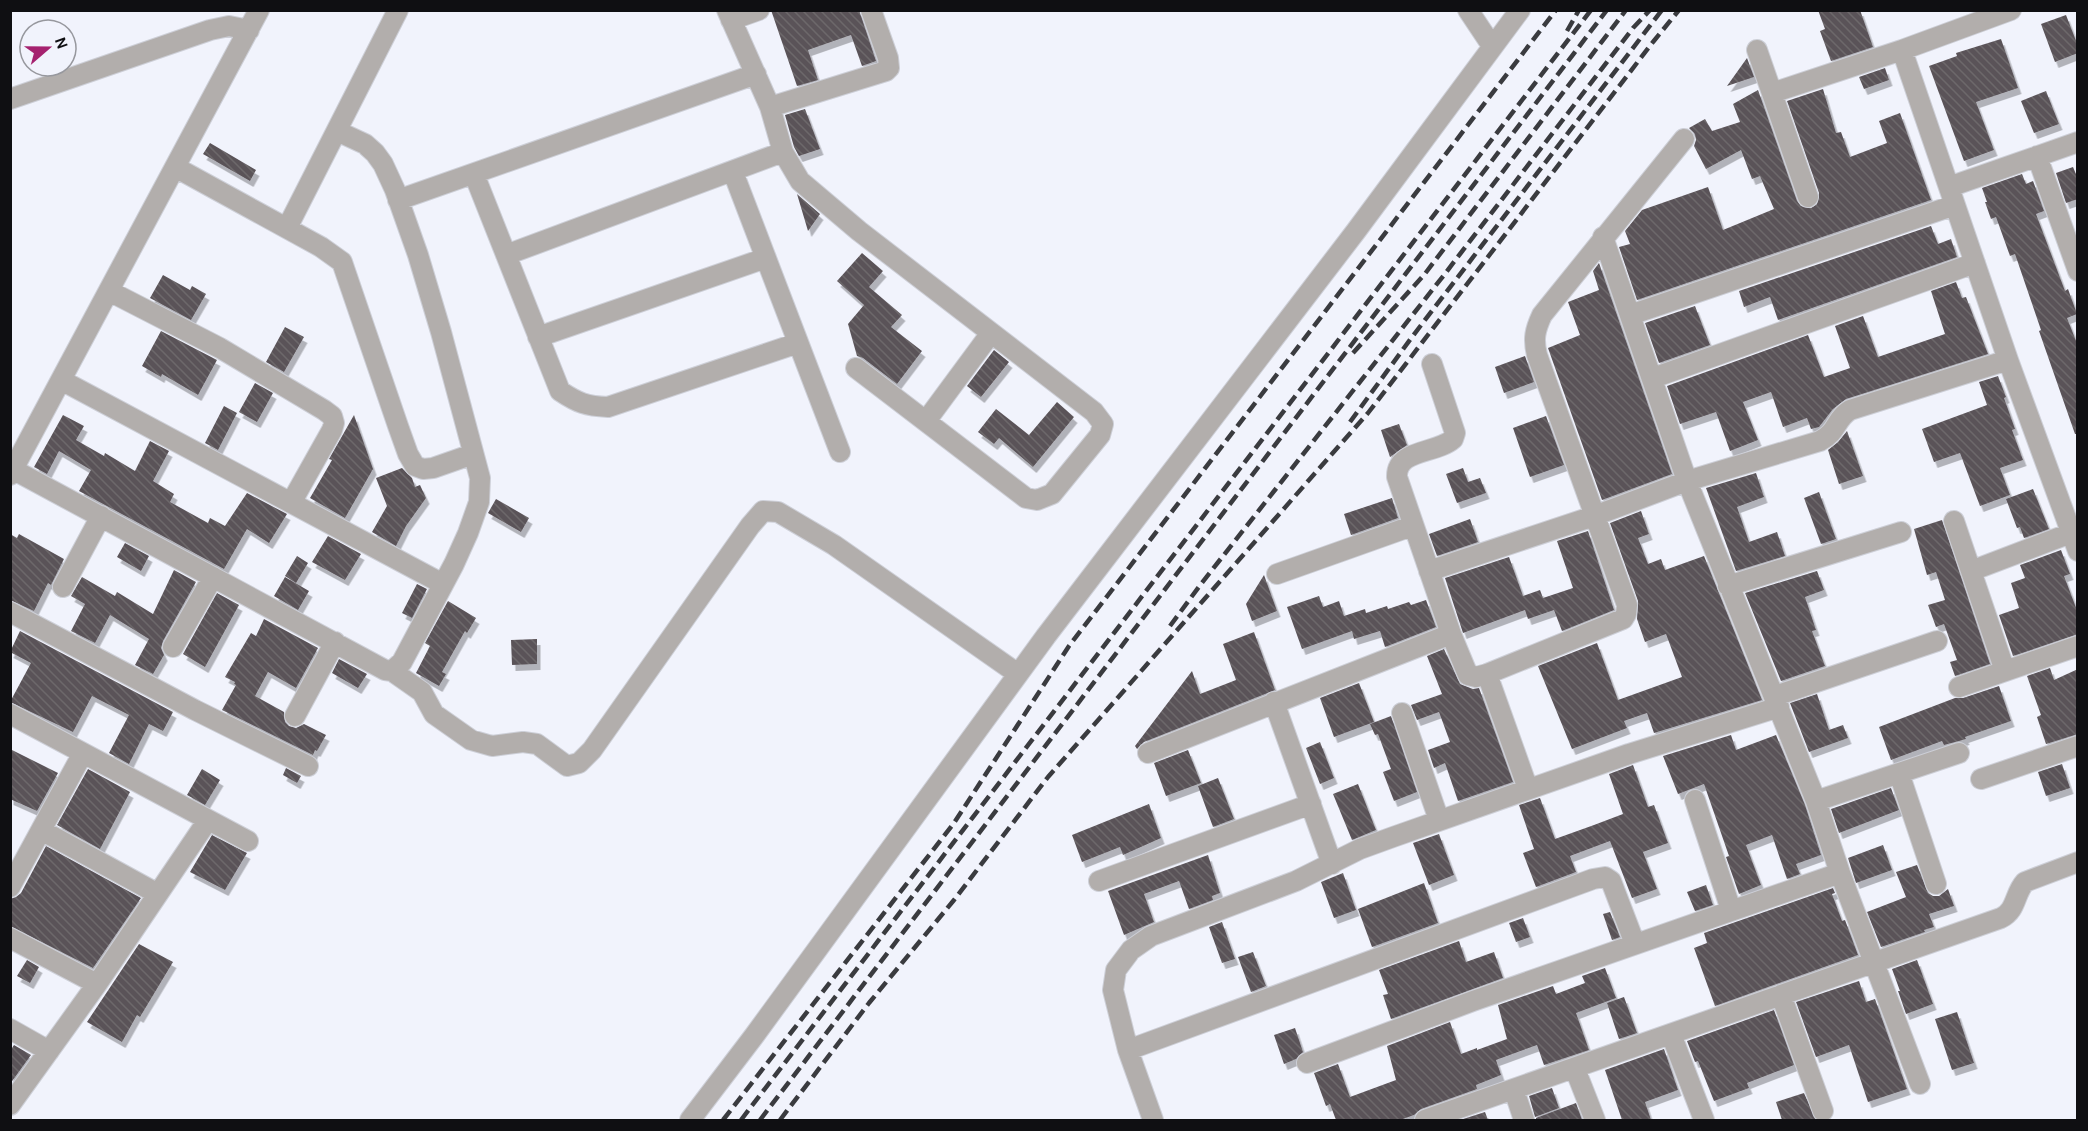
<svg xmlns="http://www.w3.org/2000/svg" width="2088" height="1131" font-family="Karla,sans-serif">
	<defs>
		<pattern id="building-back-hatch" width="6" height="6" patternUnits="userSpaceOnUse" patternTransform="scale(1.5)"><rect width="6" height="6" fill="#5a5358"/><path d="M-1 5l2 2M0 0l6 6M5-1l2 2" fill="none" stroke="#6d676b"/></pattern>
		<filter id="shadow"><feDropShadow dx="3.5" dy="6" stdDeviation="0" flood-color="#0004"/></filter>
	</defs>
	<rect width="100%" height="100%" fill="#f1f3fc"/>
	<path fill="url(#building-back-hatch)" filter="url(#shadow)" d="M771,10H859L876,61L862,66L851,35L808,50L818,80L797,86Z
		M1818,10H1860L1873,47L1831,61L1820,31L1825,29Z
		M2066,15L2078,46V53L2055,62L2041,24Z
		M2001,39L2018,88L1976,102L1994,150L1964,161L1929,66L1957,56L1956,53Z
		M1747,58L1754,77L1727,86Z
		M1885,68L1889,80L1864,89L1859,77Z
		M1823,89L1836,133L1841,132L1850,157L1887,143L1879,121L1900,113L1931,200L1637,300L1619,247L1630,244L1625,231L1642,210L1708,187L1723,230L1774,209L1760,176L1752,179L1741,150L1706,169L1694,146L1696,140L1695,134L1689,128L1705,119L1712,131L1740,122L1733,104L1758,90L1797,201L1801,206L1811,208L1817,204L1819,193L1787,101Z
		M2046,91L2059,124L2034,133L2021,101Z
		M805,109L820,149L799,156L794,147L785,115Z
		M210,143L256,170L250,181L203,154Z
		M2073,167L2078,179V199L2066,203L2056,173Z
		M2022,174L2026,184L2033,181L2044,211L2036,214L2065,291L2068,289L2077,314L2067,318L2078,346V434H2075L2039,331L2041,330L2015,254L2010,256L1996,217L1991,219L1985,202H1987L1982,188Z
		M797,194L820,214L808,231Z
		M1931,226L1938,244L1951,239L1957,257L1778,320L1770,297L1744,307L1739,291Z
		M862,253L883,271L869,287L902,315L891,327L922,351L897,384L863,358L857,356L848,324L864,305L837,281Z
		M1599,263L1672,474L1602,500L1548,348L1580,335L1568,302L1599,290L1593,271Z
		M163,275L190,290L192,286L206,294L191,320L150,298Z
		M1956,282L1962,298L1966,297L1988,354L1846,399L1833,409L1819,427L1811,429L1807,418L1783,427L1771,392L1743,402L1758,440L1730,451L1716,412L1680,424L1667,386L1808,335L1824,377L1850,368L1835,326L1863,316L1878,357L1945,334L1931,291Z
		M1695,306L1710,345L1659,363L1645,323Z
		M285,327L304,337L284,372L266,362Z
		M161,331L217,360L198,395L162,374L161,377L142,366Z
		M994,350L1009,362L981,397L967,386Z
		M1525,356L1534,382L1504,393L1495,367Z
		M1998,376L2006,397L2004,398L2015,429L2012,430L2023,460L2000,468L2010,495L1980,506L1960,453L1934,462L1922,429L1987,405L1979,382Z
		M255,383L273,393L257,422L239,412Z
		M1057,402L1074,417L1033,467L999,438L994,444L978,432L996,409L1029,435Z
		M224,406L237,413L218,450L205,443Z
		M63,415L84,426L76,440L104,456L105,453L135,471L150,441L169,451L153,481L174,494L170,502L208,523L210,518L225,526L247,493L287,514L269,543L247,529L224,569L79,491L91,470L59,451L47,474L34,467Z
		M354,415L373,469L345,518L310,498L332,460L329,459Z
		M1546,416L1564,465L1530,477L1513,428Z
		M1399,424L1407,445L1390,457L1381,430Z
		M1847,431L1863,476L1839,484L1828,450L1838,442Z
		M402,468L412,478L415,487L420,485L426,498L406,526L396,546L372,532L387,506L376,478Z
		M1463,468L1468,482L1480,478L1486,493L1457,503L1446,474Z
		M1756,473L1764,497L1737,507L1749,542L1777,532L1785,556L1736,571L1706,488Z
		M2033,489L2049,529L2024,538L2020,527L2017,528L2006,499Z
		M1819,492L1836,539L1821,544L1804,498Z
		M1392,498L1398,518L1351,535L1344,514Z
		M496,499L529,518L521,532L488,513Z
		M1641,511L1649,534L1638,538L1648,564L1661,559L1665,570L1704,556L1762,700L1654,733L1647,713L1624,721L1627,728L1572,749L1538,666L1597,643L1618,700L1682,677L1666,634L1645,642L1637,619L1638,601L1610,523Z
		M1470,519L1478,542L1437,556L1429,534Z
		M1942,520L1990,664L1955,676L1950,662L1957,660L1944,624L1936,627L1928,605L1945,600L1936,572L1927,575L1914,529Z
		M1588,531L1614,610L1562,631L1554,610L1528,619L1525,610L1463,633L1445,578L1509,557L1523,596L1540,590L1543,598L1573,588L1557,541Z
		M10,534L17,538L19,534L64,559L51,585L48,583L34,611L10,600Z
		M328,536L361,554L345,580L312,562Z
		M125,543L149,556L141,571L117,557Z
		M2061,550L2070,574L2064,576L2078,613V634L2013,656L1999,615L2019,608L2011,583L2025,578L2020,565Z
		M297,556L308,563L296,583L285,576Z
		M174,570L196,582L163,641L161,648L164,655L153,674L135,665L149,639L110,615L95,643L71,631L85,604L71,596L82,577L115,596L117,592L153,614Z
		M1817,571L1824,590L1805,597L1816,630L1812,631L1825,666L1781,681L1745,593Z
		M1264,575L1277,611L1252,621L1246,604Z
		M285,577L309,591L298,610L274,596Z
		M417,584L427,589L412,618L402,613Z
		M217,593L239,605L205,667L183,654Z
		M1319,596L1323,607L1339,601L1344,616L1365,609L1366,613L1387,606L1388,609L1409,602L1411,605L1426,600L1436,627L1385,647L1380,631L1354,639L1352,631L1302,649L1287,607Z
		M448,601L476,618L467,633L465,631L442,672L446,674L439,686L416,673L430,646L425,643Z
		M264,619L318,648L296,688L268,672L255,696L284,712L285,722L289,726L296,728L304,724L326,735L317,751L315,750L313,755L222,710L236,685L234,684L235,682L225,677L251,633L256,636Z
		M20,631L173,712L163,731L149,724L129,764L109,753L129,715L92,696L73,732L10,702L31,663L10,652Z
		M1254,632L1275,690L1144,742L1137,749L1135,746L1192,671L1200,694L1236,680L1223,644Z
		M537,639V664L512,665L511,640Z
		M1444,649L1460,684L1473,689L1479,688L1513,782L1458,801L1445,763L1434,768L1428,750L1450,742L1439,712L1417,720L1411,705L1442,694L1427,656Z
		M339,659L367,674L358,688L332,673Z
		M2050,668L2054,680L2078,669V734L2046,744L2037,717L2041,715L2027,676Z
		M1359,683L1374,722L1334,737L1320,698Z
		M1999,686L2011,721L1965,737L1966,739L1959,741L1944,745L1942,741L1891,760L1879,727L1955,698H1963Z
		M1817,694L1829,730L1843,725L1848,738L1809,752L1790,703Z
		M1391,716L1417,792L1394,801L1383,772L1391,769L1378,734L1375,735L1370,724Z
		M1731,735L1736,750L1776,735L1805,805L1821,855L1796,864L1800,874L1787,879L1772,835L1746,845L1761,885L1739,894L1726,857L1729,856L1704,784L1678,794L1663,756Z
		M1320,742L1334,778L1320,784L1306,748Z
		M10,749L58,773L37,811L10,799Z
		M1188,750L1201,783L1166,796L1154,763Z
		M2062,764L2070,788L2046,796L2038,772Z
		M1633,765L1648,807L1654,805L1668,843L1643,852L1657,889L1632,898L1610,841L1570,856L1576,872L1536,887L1523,853L1534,849L1519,805L1540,798L1555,839L1594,825L1623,814L1609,774Z
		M286,768L301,776L297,783L283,775Z
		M88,769L130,792L100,849L57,825Z
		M202,769L220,780L205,805L187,795Z
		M1218,778L1234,819L1213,827L1198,786Z
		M1358,784L1376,830L1352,840L1333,794Z
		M1891,788L1899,810L1839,833L1831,809Z
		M1149,804L1161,838L1123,855L1120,847L1082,862L1072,835Z
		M1439,834L1454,875L1429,885L1413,843Z
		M212,835L247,853L225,890L190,872Z
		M1883,845L1892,870L1856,883L1848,858Z
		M46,846L141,898L93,968L10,926V899L16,897L21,893Z
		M1208,855L1220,893L1212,896L1213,900L1189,909L1179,881L1144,894L1154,922L1124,935L1108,891Z
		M1917,865L1928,893L1933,896H1939L1948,889L1954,906L1929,914L1934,927L1924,930L1925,932L1881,947L1867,912L1906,897L1896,872Z
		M1343,873L1356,910L1334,918L1321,882Z
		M1424,883L1438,923L1372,947L1358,909Z
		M1706,885L1713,905L1695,911L1687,892Z
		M1833,888L1835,893L1832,894L1842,921L1845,920L1858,955L1715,1006L1694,948L1707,943L1704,933Z
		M1610,912L1620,937L1612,940L1603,914Z
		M1523,918L1530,937L1516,942L1509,923Z
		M1222,922L1235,959L1222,963L1209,927Z
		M1459,941L1466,962L1494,952L1503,978L1391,1019L1383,995L1388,994L1379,970Z
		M139,944L173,962L140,1017L137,1015L122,1042L87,1022Z
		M1253,952L1266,986L1251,992L1238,957Z
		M27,960L39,967L30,983L17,976Z
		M1917,960L1933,1004L1906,1014L1898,991H1900L1892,969Z
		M1605,968L1616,998L1576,1013L1589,1050L1544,1065L1537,1045L1496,1060L1501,1075L1476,1085L1477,1089L1421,1109L1414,1115L1400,1120H1336L1330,1104L1326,1106L1314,1073L1338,1064L1350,1097L1396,1080L1387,1046L1450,1022L1461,1054L1477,1048V1050L1507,1039L1498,1005L1553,986L1556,994L1585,983L1582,976Z
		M1859,981L1866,1002L1875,999L1907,1089L1868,1102L1849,1045L1816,1057L1796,1002Z
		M1624,997L1637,1033L1619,1039L1607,1003Z
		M1774,1010L1794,1065L1747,1083L1749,1088L1714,1101L1698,1061L1695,1062L1687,1041Z
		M1957,1012L1974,1063L1952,1070L1935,1019Z
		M1295,1028L1303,1052L1296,1059L1284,1064L1274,1035Z
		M14,1045L31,1055L10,1084V1051Z
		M1664,1049L1678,1090L1645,1102L1651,1120H1622L1605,1070Z
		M1552,1088L1559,1108L1535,1117L1529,1096Z
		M1804,1093L1816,1120H1782L1776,1102Z
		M1576,1103L1582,1120H1536V1118Z
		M1485,1112L1488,1120H1463V1119Z"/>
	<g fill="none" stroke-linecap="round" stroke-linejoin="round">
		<defs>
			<path id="minor" d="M727,10L770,107L783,152L800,181L859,231L1094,412L1103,424L1100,435L1052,494L1037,500L1026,498L856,368
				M1468,10L1492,46
				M731,20L759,10
				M1757,50L1808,197
				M1902,50L2008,360L2078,551
				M1772,93L1902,50L2011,10
				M10,99L210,30L229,26L249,30
				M770,107L886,71L889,68L888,58L871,10
				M337,131L365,144L375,153L383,164L395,190L418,255L441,332L480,478L479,502L468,533L454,564L402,662L392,671
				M2037,156L2078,271
				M175,167L321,247L342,262L398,426L408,454L415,466L423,469L433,468L473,454
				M733,172L840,452
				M474,174L560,391C578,403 586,406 608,407L798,343
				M1949,187L2078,142
				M398,200L756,74
				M287,228L398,10
				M1603,237L1687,481L1816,801L1840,873L1920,1084
				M506,255L783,152
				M109,291L220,348L324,410L332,416L334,423L332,430L291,503
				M1630,315L1955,205
				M538,337L766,258
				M1432,364L1455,433L1453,439C1436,454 1396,449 1397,477L1451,634L1468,675L1476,677L1487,674L1623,619L1626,614L1627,605L1537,355C1533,339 1535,330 1542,315L1684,139
				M1653,378L1975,263
				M61,380L443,584
				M926,421L991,333
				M14,470L385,670L392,671L422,692L434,714L471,740L492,746L523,742L537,744L567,766L579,763L592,750L750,526L763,511L778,512L834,545L1018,674
				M10,475L259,10
				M1954,521L2005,671
				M1429,571L1594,516L1687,481L1820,441C1838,432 1835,419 1850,410L2008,360
				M1971,571L2071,533
				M1277,574L1412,526
				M1728,586L1901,532
				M63,587L101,516
				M10,612L195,710L308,766
				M173,647L213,577
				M1487,674L1528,789
				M1959,687L2078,646
				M1775,696L1937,641
				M1274,702L1332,864
				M1402,713L1439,820
				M10,714L248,841
				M295,716L335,642
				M1148,753L1451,634
				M1899,773L1936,884
				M1981,779L2078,746
				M1695,800L1731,910
				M1816,801L1959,753
				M41,830L158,894
				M1099,881L1311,804
				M10,887L83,753
				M10,938L97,984
				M1781,995L1823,1111
				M10,1029L49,1051
				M1671,1034L1704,1120
				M1128,1050L1593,879L1605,877L1611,881L1635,944
				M1307,1063L1473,1001L1840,873
				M1575,1069L1595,1120
				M1514,1090L1524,1120
				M10,1105L97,984L208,820
				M690,1120L754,1036L1046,636L1356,231L1520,10
				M1153,1120L1128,1050L1113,990L1116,970L1131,950L1151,936L1296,881L1360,849L1393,837L1629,754L1779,707
				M1425,1120L2001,918C2017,910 2014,894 2025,882L2078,862"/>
		</defs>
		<use href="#minor" stroke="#cdcfd7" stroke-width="22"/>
		<use href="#minor" stroke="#b2aeac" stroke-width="20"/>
		<path stroke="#3a3b3f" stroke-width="4.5" stroke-dasharray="12 6" stroke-linecap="butt" d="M1567,31L1579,10
			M1353,353L1424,275L1626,10
			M1350,422L1412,337L1662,10
			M1170,626L1201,584L1444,275L1633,28L1650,10
			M723,1120L954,823L1069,646L1556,10
			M741,1120L1591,10
			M760,1120L1607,10
			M780,1120L869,1003L954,900L1048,777L1368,413L1653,42L1679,10"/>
	</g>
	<rect width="2088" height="1131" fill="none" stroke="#0f0f12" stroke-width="24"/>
	<g transform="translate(48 48) rotate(70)"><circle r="28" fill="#f1f3fc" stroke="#97989e" stroke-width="1.5"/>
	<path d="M0-4.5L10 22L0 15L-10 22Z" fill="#a5216f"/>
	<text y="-9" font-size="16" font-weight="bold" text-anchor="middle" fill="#0f0f12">N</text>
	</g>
</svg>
